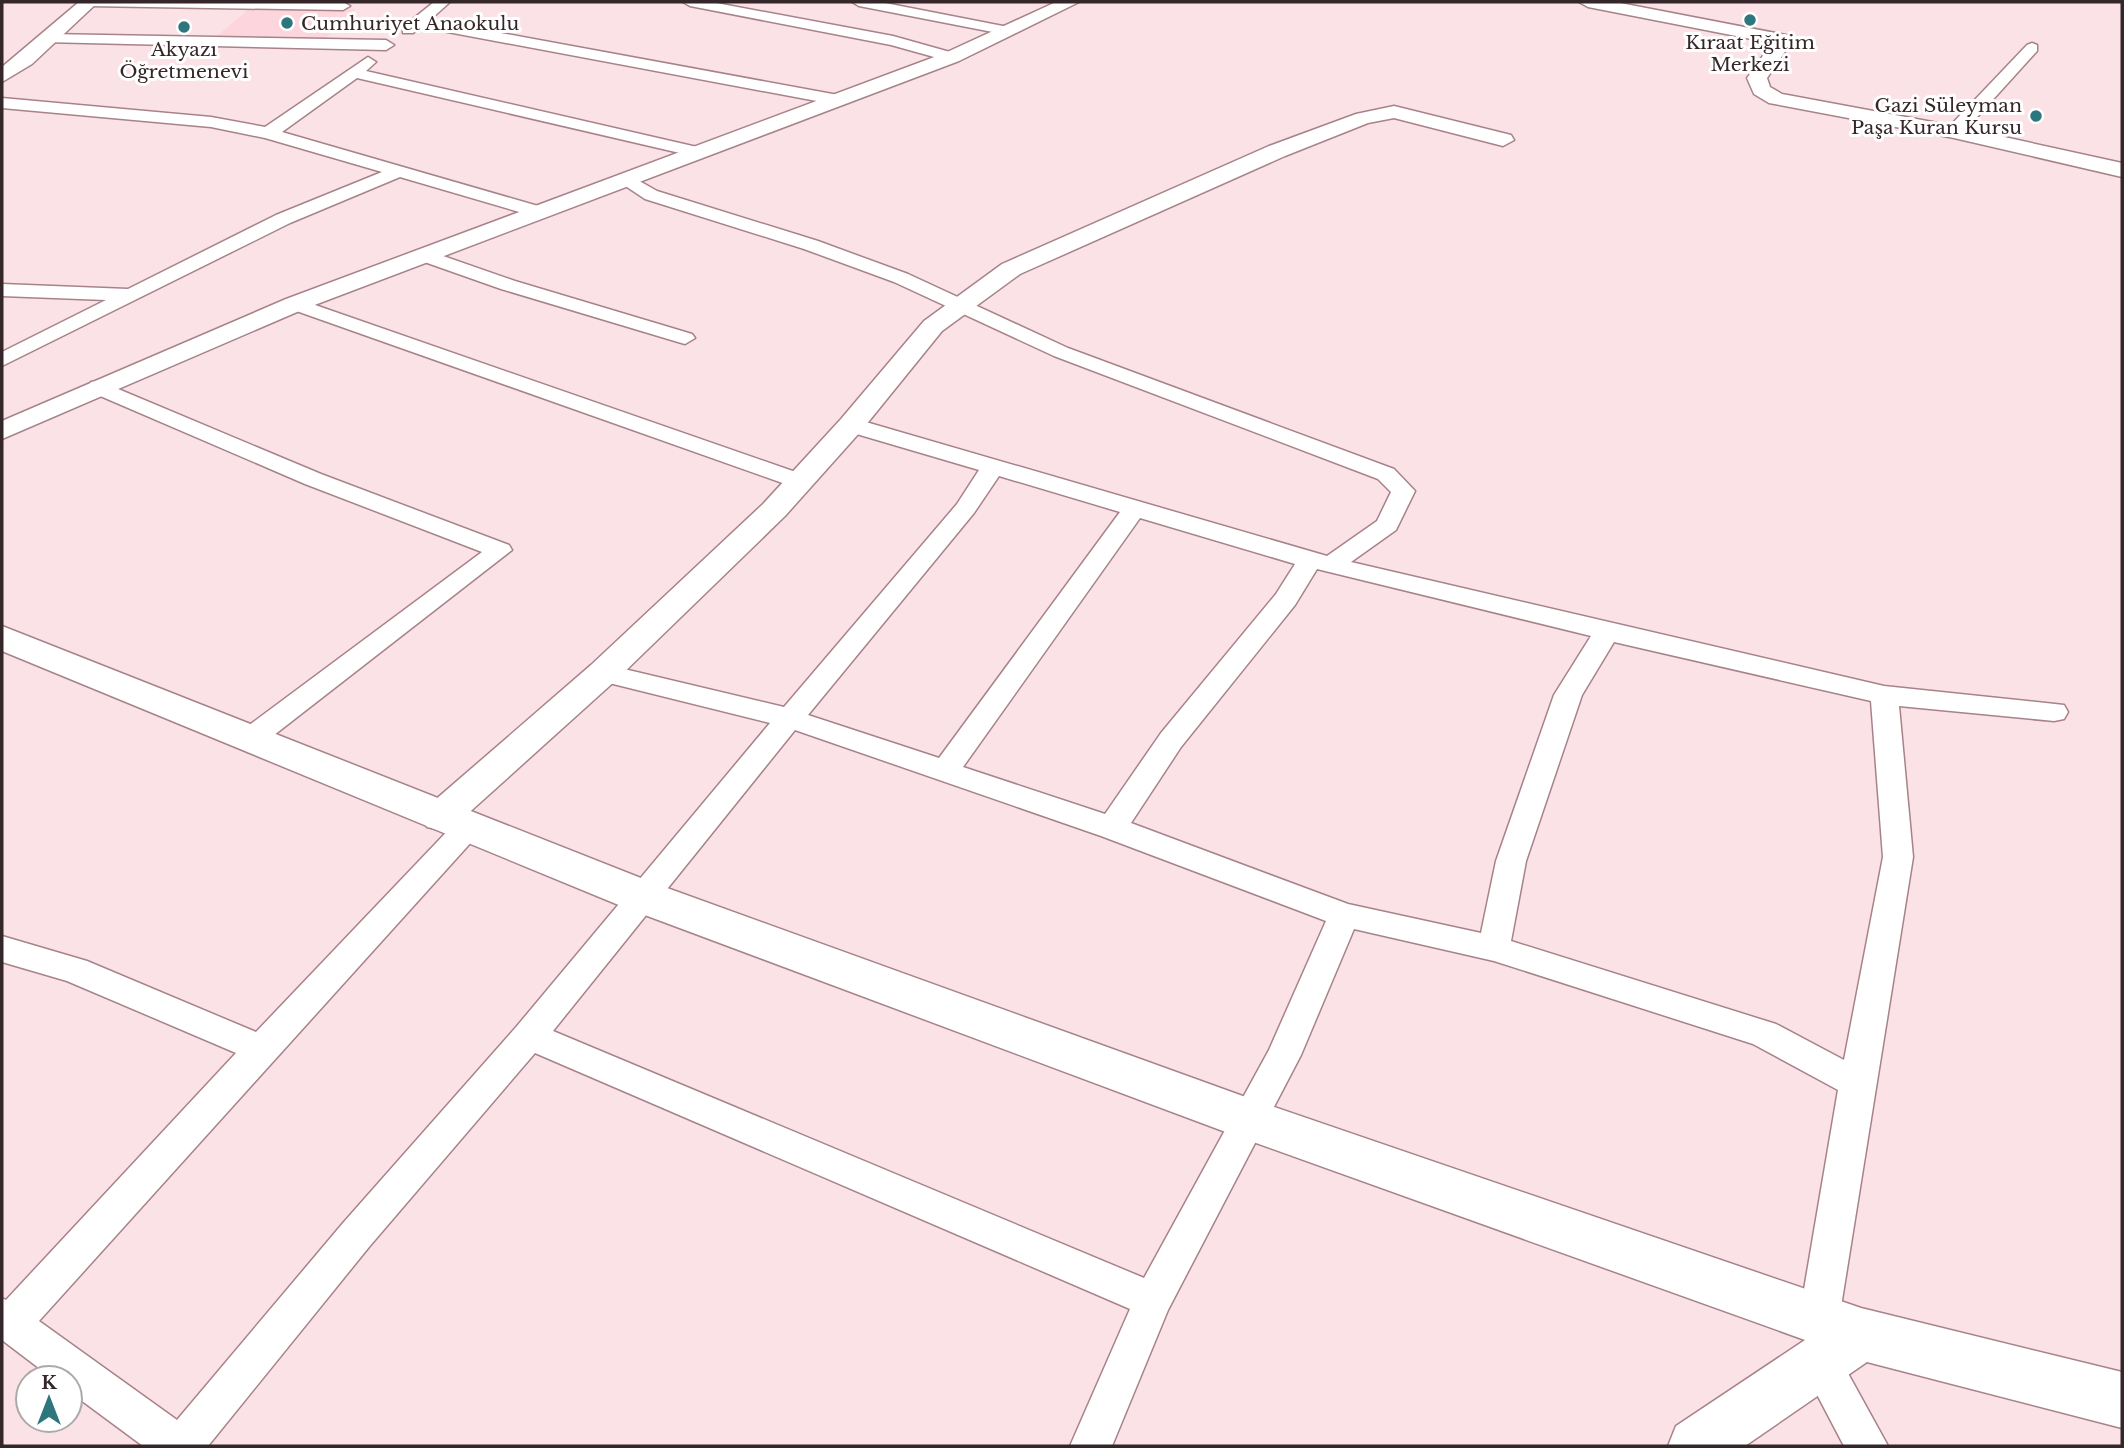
<svg xmlns="http://www.w3.org/2000/svg" width="2124" height="1448" font-family="'Libre Baskerville',serif">
	<rect width="100%" height="100%" fill="#fae2e6"/>
	<path fill="#fcd6dc" d="M251,7L356,9L325,39L216,37Z"/>
	<g fill="none" stroke-linecap="round" stroke-linejoin="round">
		<defs>
			<path id="minor" d="M81,2H343L350,6L343,10L88,6Z
				M434,2H450L430,20L838,95L846,100L838,105L421,27L413,33H403V27Z
				M683,2H711L893,36L957,54L960,57L952,62L891,45L690,6Z
				M852,2H880L1008,27L1015,31L1008,35L859,6Z
				M48,34L386,40L394,45L386,50L43,42V36Z
				M2032,43L2037,45V51L1960,136H1948L1946,132L1948,128L2027,45Z
				M368,57L376,62L366,71L697,147L706,152L697,157L357,78L282,132L545,208L548,212L545,216H533L400,177L290,223L2,366V352L106,300L2,296V284L128,289L276,215L382,172L265,138L211,127L2,108V98L211,117L265,127Z
				M627,174L657,191L818,241L908,274L1068,348L1394,469L1415,491L1396,530L1351,562L1884,686L2064,705L2068,712L2064,719L2054,721L1899,706L1913,857L1839,1319L1833,1332L1819,1338L1805,1332L1799,1319L1838,1090L1753,1044L1494,961L1354,929L1301,1055L1168,1310L1112,1446H1070L1130,1309L535,1053L369,1247L208,1446H143L70,1392V1378H52L2,1340V1298L6,1300L236,1053L67,981L2,962V936L87,961L256,1032L458,820L469,817L480,820L484,828L39,1321L177,1420L343,1223L517,1026L770,723L593,679L589,673L593,667L603,664L784,707L957,504L979,470L843,430L840,425L843,420H859L1327,556L1377,521L1391,492L1378,479L1054,356L894,282L804,249L645,199L621,183L618,179ZM999,476L1120,512L939,758L808,715L974,513ZM1140,518L1295,564L1276,594L1161,733L1105,814L963,767ZM1317,569L1591,636L1554,695L1496,861L1481,933L1348,904L1131,823L1181,747L1295,605ZM1614,642L1871,701L1883,857L1844,1060L1776,1024L1511,941L1526,861L1582,695ZM795,730L1101,836L1326,921L1269,1050L1144,1278L553,1031Z
				M423,249L515,281L692,334L695,338L685,344L678,342L501,289L416,259L413,255L416,251Z
				M295,298L807,476L811,481L807,486H791L288,308L285,304Z
				M99,381L321,474L509,545L512,550L260,746L250,749L240,746L236,739L240,732L482,552L305,484L91,392L88,387L91,382Z
				M1820,1343L1834,1348L1888,1446H1844L1800,1362L1806,1348Z"/>
			<path id="tertiary" d="M79,2H98L32,64L2,82V67Z
				M1056,2H1079L959,61L304,309L2,439V421L286,299L945,53Z
				M1579,2H1615L1791,36L1793,40L1767,78L1770,87L1782,94L1954,126L2122,163V177L1954,138L1769,103L1754,94L1747,78L1772,43L1588,7Z
				M1394,106L1511,135L1514,140L1503,146L1394,118L1368,123L1285,156L1020,274L942,331L861,431L785,516L615,681L453,827L440,830L427,827L421,817L427,807L591,665L763,504L841,419L924,321L1002,264L1269,146L1356,114Z"/>
			<path id="secondary" d="M2,626L656,884L1251,1099L1861,1308L2122,1372V1428L1867,1362L1745,1446H1668L1676,1426L1805,1340L1231,1134L626,908L2,651Z"/>
		</defs>
		<use href="#minor" stroke="#a78389" stroke-width="3"/>
		<use href="#tertiary" stroke="#a78389" stroke-width="3"/>
		<use href="#secondary" stroke="#a78389" stroke-width="3"/>
		<use href="#minor" fill="#fff" fill-rule="evenodd"/>
		<use href="#tertiary" fill="#fff" fill-rule="evenodd"/>
		<use href="#secondary" fill="#fff" fill-rule="evenodd"/>
	</g>
	<g fill="#2e767e" stroke="#fff" stroke-width="2.5">
		<circle cx="1750" cy="20" r="7"/>
		<circle cx="287" cy="23" r="7"/>
		<circle cx="184" cy="27" r="7"/>
		<circle cx="2036" cy="116" r="7"/>
	</g>
	<g text-anchor="middle" dominant-baseline="central" stroke-width="6" stroke-linejoin="round" paint-order="stroke">
		<g font-size="19" fill="#352729" stroke="#fff">
			<text x="301" y="23" text-anchor="start">Cumhuriyet Anaokulu</text>
			<text x="1750" y="42">Kıraat Eğitim<tspan x="1750" dy="22">Merkezi</tspan></text>
			<text x="184" y="49">Akyazı<tspan x="184" dy="22">Öğretmenevi</tspan></text>
			<text x="2022" y="105" text-anchor="end">Gazi Süleyman<tspan x="2022" dy="22">Paşa Kuran Kursu</tspan></text>
		</g>
	</g>
	<rect width="2124" height="1448" fill="none" stroke="#352729" stroke-width="7"/>
	<g transform="translate(49 1399)"><circle r="33" fill="#ffffff" stroke="#aea9a9" stroke-width="2"/>
	<path d="M0-5L12 26L0 18L-12 26Z" fill="#2e767e"/>
	<text y="-10" font-size="19" font-weight="bold" text-anchor="middle" fill="#352729">K</text>
	</g>
</svg>
